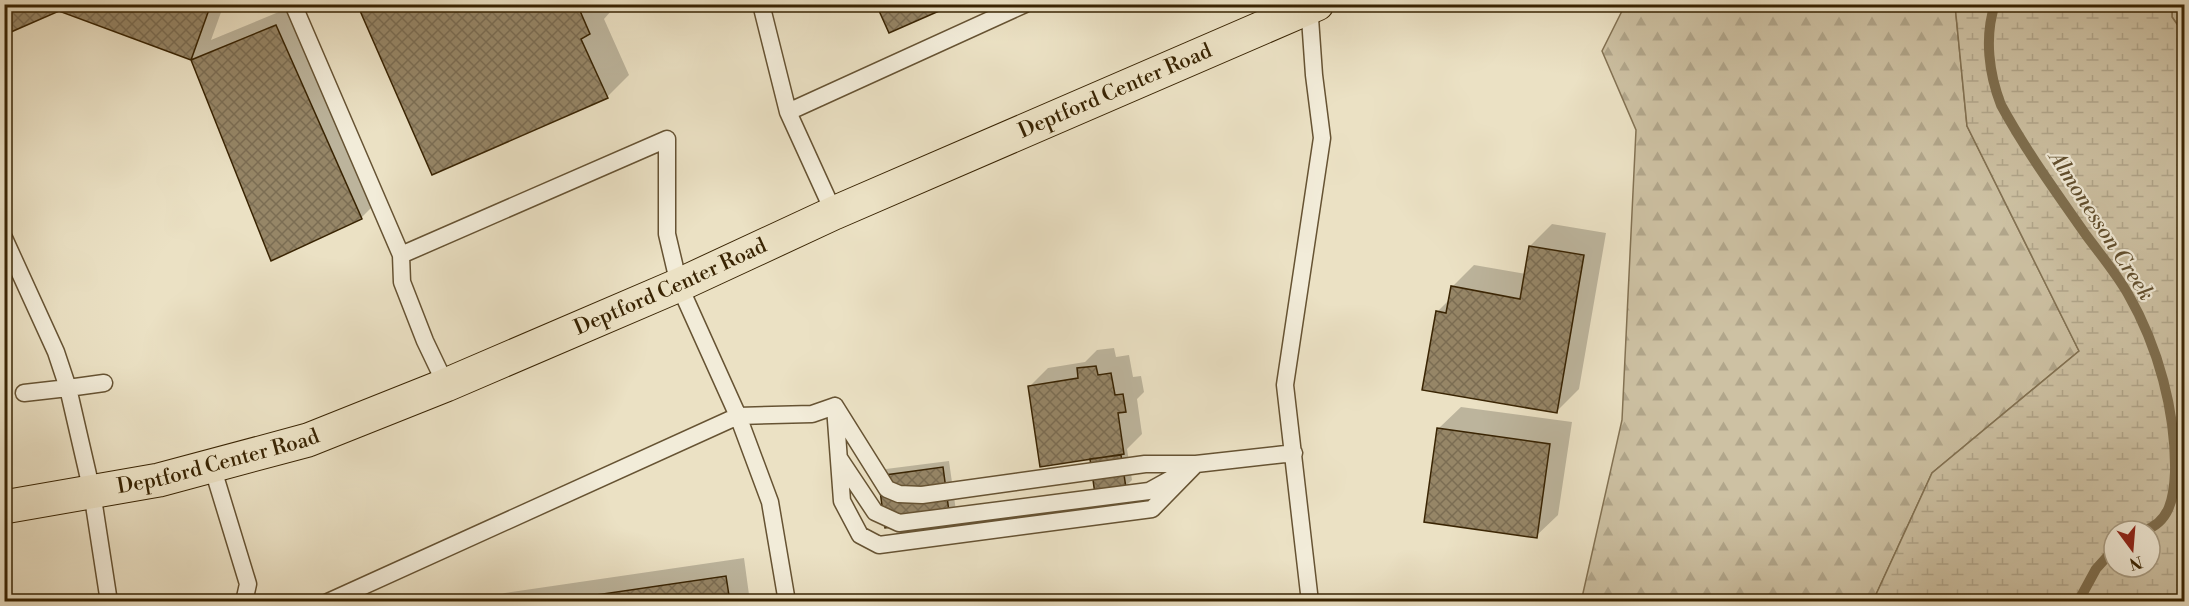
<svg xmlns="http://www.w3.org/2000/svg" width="2189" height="606" font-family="'Libre Bodoni',serif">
	<defs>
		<pattern id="forest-firs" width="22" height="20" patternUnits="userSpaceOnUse" patternTransform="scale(1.5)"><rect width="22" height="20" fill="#cdc1a3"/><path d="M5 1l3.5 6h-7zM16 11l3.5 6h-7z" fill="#b1a68b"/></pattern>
		<pattern id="wetland-marsh" width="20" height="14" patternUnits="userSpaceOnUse" patternTransform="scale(1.5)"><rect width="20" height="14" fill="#cdc1a3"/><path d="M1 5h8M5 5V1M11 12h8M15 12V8" fill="none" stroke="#b1a68b"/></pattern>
		<pattern id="building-cross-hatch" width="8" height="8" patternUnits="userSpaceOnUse" patternTransform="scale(1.5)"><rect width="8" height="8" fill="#968667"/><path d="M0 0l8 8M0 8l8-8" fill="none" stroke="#7b6d53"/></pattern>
	</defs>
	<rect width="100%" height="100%" fill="#ebe1c4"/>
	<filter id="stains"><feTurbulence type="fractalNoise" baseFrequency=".00333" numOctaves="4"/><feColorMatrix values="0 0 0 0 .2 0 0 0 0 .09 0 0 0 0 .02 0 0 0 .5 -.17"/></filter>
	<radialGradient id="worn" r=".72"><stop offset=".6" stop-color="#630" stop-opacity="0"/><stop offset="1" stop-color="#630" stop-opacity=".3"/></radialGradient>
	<path fill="url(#forest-firs)" stroke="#837253" stroke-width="1.5" d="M1625,5H1955L1967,126L2079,351L1932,473L1873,601L1581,602L1622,420L1636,130L1602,51Z
		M2172,5H2184V34L2172,17Z"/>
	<path fill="url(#wetland-marsh)" stroke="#837253" stroke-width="1.5" fill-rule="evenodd" d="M1955,5H2172V17L2184,34V601H1873L1932,473L2079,351L1967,126ZM2114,531H2150V567H2114Z"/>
	<path fill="#0003" d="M4,4H224L211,40L298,4L383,196L361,218L272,259L192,59L59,10Z
		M358,4H608L611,11L604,19L629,75L607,97Z
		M1552,224L1606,233L1579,389L1557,411L1437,312L1450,299L1452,287L1474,265L1526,274L1530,246Z
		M1114,348L1116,357L1129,355L1133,377L1141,376L1144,392L1137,399L1142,434L1127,449L1132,480L1125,487L1092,460L1030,386L1048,368L1085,362L1097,350Z
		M1461,407L1572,422L1558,515L1536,536L1439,428Z
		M949,461L956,511L886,526L879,476L886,469Z
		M744,558L750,602H483L505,593Z"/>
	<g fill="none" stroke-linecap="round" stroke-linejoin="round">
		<path stroke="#7f6f4f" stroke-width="10" d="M1995,4C1984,37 1989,74 2001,105C2026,151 2056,192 2086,235C2100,254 2116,273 2128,294C2158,346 2176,412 2175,472C2174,497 2170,523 2143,531
			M2078,602L2096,569L2114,549"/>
	</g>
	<path fill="url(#building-cross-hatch)" stroke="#392403" stroke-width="1.5" d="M4,4H211L191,60L59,11L4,35Z
		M357,4H577L590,34L581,39L608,98L432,175Z
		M876,4H955L889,33Z
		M276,25L362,219L271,261L191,60Z
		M1529,246L1584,255L1557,413L1422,390L1436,311L1446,313L1451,286L1520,299Z
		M1096,366L1098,375L1111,373L1115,395L1123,394L1126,412L1118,413L1124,454L1040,467L1028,386L1078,378L1077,368Z
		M1437,428L1550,444L1537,538L1424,522Z
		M1121,455L1126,488L1095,494L1090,459Z
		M943,467L950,519L885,528L878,476Z
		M726,576L730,602H548Z"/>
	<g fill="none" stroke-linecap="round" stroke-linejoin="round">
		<defs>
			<path id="lane" d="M293,4L401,255L402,282L425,341L446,385
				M761,4L788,112L834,213
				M1309,4L1314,75L1322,138L1285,385L1310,602
				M788,112L1025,4
				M4,238L56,352L68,388L24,393
				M401,255L667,139V234L679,285L738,416L770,502L787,602
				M104,383L68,388L92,492L109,602
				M835,406L887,489L899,494L922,495L1145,464H1196L1294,453
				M835,407L842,501L860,535L879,545L1152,509L1196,464
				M839,458L875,512L899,523L1149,491L1178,475
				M212,466L248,584L244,602
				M328,602L738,416L812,414L835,406"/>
			<g id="primary">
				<path id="s1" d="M4,507L159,480L308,440L446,385L679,285L834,213L1317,4"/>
			</g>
		</defs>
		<use href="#lane" stroke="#665333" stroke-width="19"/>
		<use href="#primary" stroke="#392403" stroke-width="35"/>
		<use href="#lane" stroke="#f2ecd9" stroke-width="16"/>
		<use href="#primary" stroke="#ebe1c4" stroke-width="33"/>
	</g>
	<g text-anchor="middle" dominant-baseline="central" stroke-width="4.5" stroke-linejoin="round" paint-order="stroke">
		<g font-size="21" fill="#392403" stroke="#f2ecd9">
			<text stroke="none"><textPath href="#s1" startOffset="1191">Deptford Center Road</textPath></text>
			<text stroke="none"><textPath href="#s1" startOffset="705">Deptford Center Road</textPath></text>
			<text stroke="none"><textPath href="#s1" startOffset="219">Deptford Center Road</textPath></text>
		</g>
		<g font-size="22" font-style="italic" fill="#62502f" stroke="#f2ecd9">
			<text transform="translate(2101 226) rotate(57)">Almonesson Creek</text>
		</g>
	</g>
	<rect width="2189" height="606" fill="none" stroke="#ebe1c4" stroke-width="24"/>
	<rect x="6" y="6" width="2177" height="594" fill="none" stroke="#392403" stroke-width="3"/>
	<rect x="12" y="12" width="2165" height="582" fill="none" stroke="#392403" stroke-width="1.5"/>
	<g transform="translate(2132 549) rotate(164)"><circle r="28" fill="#f2ecd9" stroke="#a89c83" stroke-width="1.5"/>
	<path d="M0-4.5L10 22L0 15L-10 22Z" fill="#8f2418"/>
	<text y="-9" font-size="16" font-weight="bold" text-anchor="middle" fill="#392403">N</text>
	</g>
	<rect width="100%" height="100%" filter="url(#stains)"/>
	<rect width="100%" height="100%" fill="url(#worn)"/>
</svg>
